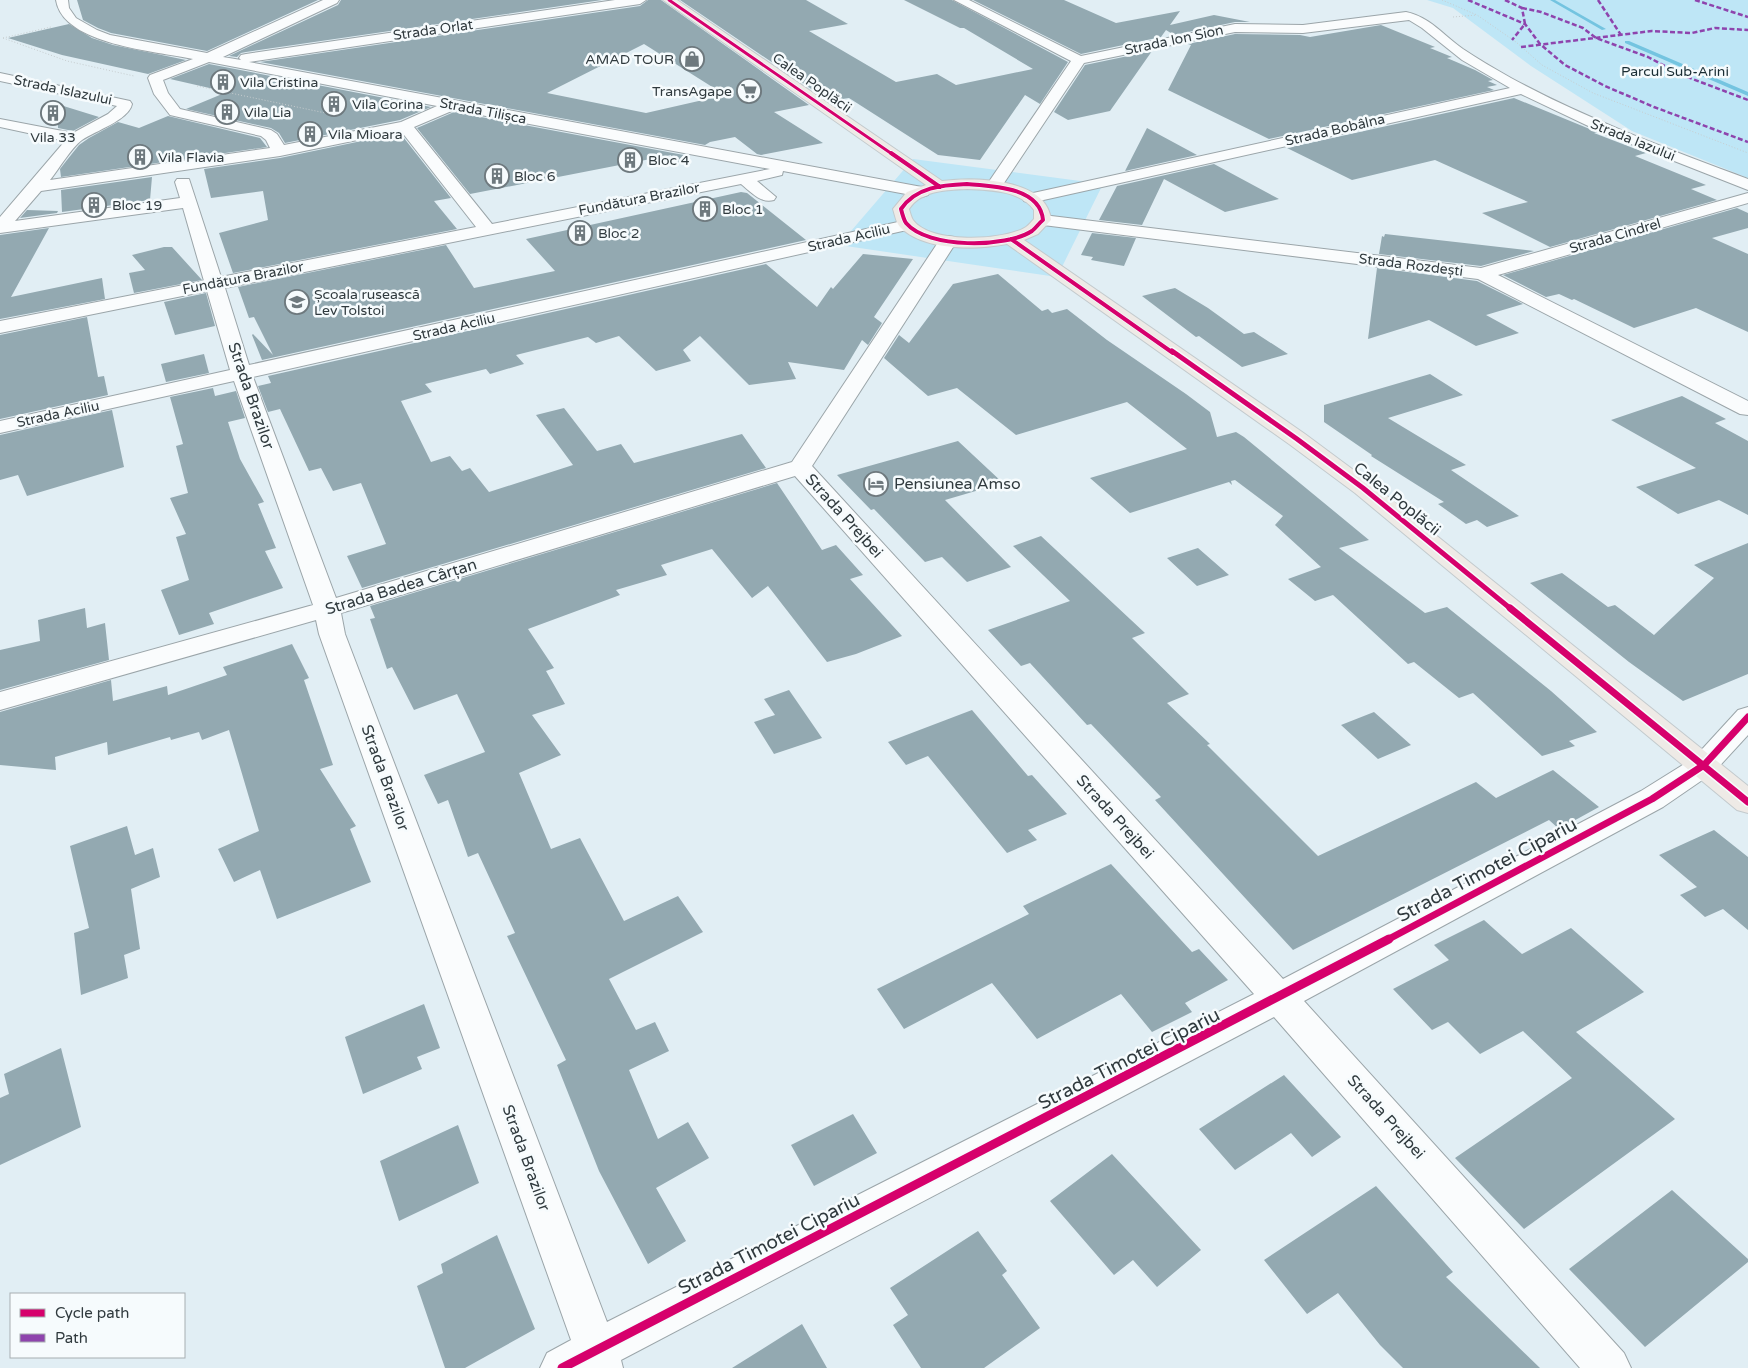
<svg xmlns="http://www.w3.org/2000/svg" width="1748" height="1368" font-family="'Varela Round',sans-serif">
	<rect width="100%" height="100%" fill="#e1eef4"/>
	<path fill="#bee6f6" d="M1427,0H1748V178L1632,131L1531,66L1453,8Z
		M913,159L1103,184L1057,277L839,245Z"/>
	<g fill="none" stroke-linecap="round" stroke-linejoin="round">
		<path fill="#74c4e0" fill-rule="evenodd" d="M1550,0H1555L1606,29L1602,30Z
			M1625,41H1629L1748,92V96L1625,43Z"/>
	</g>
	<path fill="#93a9b1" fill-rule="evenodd" d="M77,0H318L207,51L111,33L98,28L83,20Z
		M341,0H602L246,52L241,53L237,57L229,56L338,5Z
		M648,0H661L809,105L774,112L823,143L761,155L757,154L735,137L710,142L705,145L260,62L640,6ZM644,44L725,95L646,113L547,93Z
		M680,0H806L848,24L809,31L896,82L937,74L956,85L1033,69L964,28H960L904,0H952L1068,62L1040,104L1025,95L980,160L938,155L849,98L829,101Z
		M973,0H1064L1116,23L1180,11L1170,25L1214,15L1250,22H1235L1174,35L1166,30L1161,37L1081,54Z
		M69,24L92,38L113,45L186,60L148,74L62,55L8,38Z
		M1381,25L1435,47L1430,48L1452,57L1447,58L1475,70L1493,80L1488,81L1497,85L1487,87L1494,90L1269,139L1168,90L1191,45L1188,44L1235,34L1300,35L1310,37Z
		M1152,51L1110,111L1068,120L1054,112L1085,65Z
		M209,64L431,107L400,120L285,143L279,133L271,128L186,109L227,92L170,79Z
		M1514,98L1597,132L1594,133L1646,153L1635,156L1706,185L1691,189L1717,200L1550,247L1482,213L1528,202L1435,160L1352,180L1287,148Z
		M57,104L99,117L73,131L58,128Z
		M454,112L689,156L673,166L671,155L470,194L417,128Z
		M168,116L260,138L267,147L61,177L60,169L67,160L79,145L89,138L118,122L139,128Z
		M1147,128L1197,155L1125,171Z
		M400,133L451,198L434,201L457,229L233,273L219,233L268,220L263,191L211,198L204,169L280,158Z
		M1214,164L1279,199L1225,212L1164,179L1142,225L1099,220L1117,186Z
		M152,177L150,200L62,212L61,190Z
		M741,192L747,193L806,240L262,360L252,335L253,334L273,355L254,317L249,318L238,287L446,245L474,288L555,271L526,239Z
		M1737,208L1748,213V228L1712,238L1748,254V332L1696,308L1634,328L1574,299L1572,300L1559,294L1546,297L1503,275Z
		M27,210L58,211L57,213L20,218Z
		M49,228L11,297L102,278L105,299L0,319V235Z
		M1092,233L1136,238L1124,266L1091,260L1093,257L1081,255Z
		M1385,234L1534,251L1481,266L1379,254L1382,236L1384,237Z
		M164,247H172L202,280L134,293L129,273L145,270L132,255Z
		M863,254L913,259L874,317L882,323L868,345L862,340L844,370L788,362L796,379L749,385L700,336L683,350L691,361L656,371L619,336L596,343L588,337L516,355L524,364L490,374L486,369L425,384L432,392L401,401L431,462L450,456L462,471L470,468L489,492L573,465L536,415L564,408L597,451L621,444L634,463L742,434L766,468L362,588L347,556L386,544L361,483L333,491L321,468L309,471L280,409L268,412L258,386L271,383L268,376L766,264L817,307L831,287L833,289Z
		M1377,268L1477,281L1523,304L1486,315L1519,333L1476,346L1429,320L1368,339Z
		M998,274L1042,311L1048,309L1052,313L1067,309L1107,340L1186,394L1210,412L1217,437L1236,432L1244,437L1369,540L1339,548L1425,613L1447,607L1551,691L1597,732L1569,741L1575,746L1542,756L1473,693L1459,698L1414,662L1408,664L1333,595L1315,601L1288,579L1321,567L1275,525L1283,516L1235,480L1231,481L1232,485L1229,482L1130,513L1090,478L1187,449L1127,402L1016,435L957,388L928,396L884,358L899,335L909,343L953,284Z
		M1175,288L1208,308L1244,334L1254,332L1288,354L1242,367L1199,336L1196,337L1142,296Z
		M206,293L215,326L175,335L164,302Z
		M87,317L98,377L104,376L108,395L0,419V335Z
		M204,354L209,373L166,382L161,364Z
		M1430,374L1463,395L1388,418L1466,465L1451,470L1519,516L1487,527L1477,520L1466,524L1438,504L1444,502L1371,456L1372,455L1324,422V405Z
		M213,388L215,396L236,391L245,418L228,422L240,459L264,502L258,504L276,548L265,551L283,588L209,613L214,624L179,635L161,590L189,580L176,537L186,534L170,498L188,493L176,446L183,444L170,397Z
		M1682,396L1726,419L1715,423L1748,441V515L1719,500L1678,514L1636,487L1696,468L1611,420Z
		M112,410L124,467L27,496L18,475L0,480V435Z
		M958,441L1003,483L945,500L1011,567L967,582L942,557L925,562L874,509L871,510L837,475Z
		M777,483L822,550L836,545L863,575L850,579L902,636L856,654L827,662L768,586L752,598L712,549L661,565L667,575L616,590L620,595L528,629L554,668L546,671L565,704L532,715L561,755L519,773L551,849L580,838L624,921L678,896L703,932L609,979L636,1030L655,1022L669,1051L629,1070L658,1139L688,1122L709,1158L656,1188L686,1241L648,1264L599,1171L557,1065L566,1060L507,936L515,933L478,853L468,857L448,800L438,804L424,775L485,752L457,694L414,710L392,667L387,669L370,619L375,618L370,606Z
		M1041,536L1145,633L1132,638L1189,694L1167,703L1210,744L1207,745L1318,856L1476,782L1496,798L1553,770L1599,807L1559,829L1549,820L1293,950L1155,800L1161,797L1091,724L1087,725L1030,663L1021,666L988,630L1070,601L1013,546Z
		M1748,543V674L1683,701L1629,662L1530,583L1562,573L1608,607L1615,605L1654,635L1714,578L1694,565Z
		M1198,548L1229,575L1197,586L1167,558Z
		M85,608L87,628L105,623L109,660L0,690V650L40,641L38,620Z
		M292,644L309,678L304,680L333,765L320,769L356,826L350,829L371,882L277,919L260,870L234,882L218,849L259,831L229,730L202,740L199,732L171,740L170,737L108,755L107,742L55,757L56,770L0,765V712L111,680L113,701L167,686L168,695L227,675L223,667Z
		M789,690L822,738L774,754L754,722L775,715L764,699Z
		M972,710L1028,776L1032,775L1067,814L1028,830L1037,840L1007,853L928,756L906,765L888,742Z
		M1374,712L1411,745L1378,759L1341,725Z
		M127,826L135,855L153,848L160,877L131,889L140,949L124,955L128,978L81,995L74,933L89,928L70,846Z
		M1714,830L1748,857V930L1723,909L1705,917L1680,895L1697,887L1659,855Z
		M1111,864L1192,952L1199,949L1228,980L1185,1003L1192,1012L1152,1032L1121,994L1037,1039L992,983L904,1029L877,989L1029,914L1023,906Z
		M1484,920L1522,954L1571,928L1644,992L1576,1032L1675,1119L1524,1229L1455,1158L1572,1078L1523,1031L1480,1054L1448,1022L1432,1030L1393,989L1449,960L1434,945Z
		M424,1004L440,1048L417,1057L422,1069L363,1094L345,1037Z
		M61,1048L81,1127L0,1165V1098L9,1094L4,1074Z
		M1284,1075L1341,1137L1312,1157L1291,1133L1235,1170L1199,1129Z
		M853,1114L877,1153L814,1186L791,1145Z
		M458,1125L479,1183L399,1221L380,1161Z
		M1112,1154L1201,1250L1157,1287L1133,1260L1114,1275L1050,1201Z
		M1376,1186L1453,1272L1446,1277L1540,1368H1403L1380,1345L1338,1293L1307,1314L1264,1260Z
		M1672,1190L1748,1259V1262L1645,1347L1569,1269Z
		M978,1231L1007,1271L1002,1275L1040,1328L984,1368H921L893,1325L908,1315L890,1288Z
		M497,1235L535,1329L465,1368H445L417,1286L443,1273L441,1264Z
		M802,1324L827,1368H732Z"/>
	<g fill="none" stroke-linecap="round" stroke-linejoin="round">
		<defs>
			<path id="minor" d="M56,0H68L69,8L76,18L97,30L110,35L207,53L323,0H339L337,3L223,57L241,60L239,58L241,55L246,54L615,0H646L640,4L249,62L922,187L928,189L930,192L928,195L922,197L783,171L782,175L757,181L776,197L774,200C761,204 751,192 741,184L225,288L249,365L907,220L913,221L916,225L913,229L907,230L253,377L336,598L792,462L939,241L942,237L948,236L954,237L957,241L812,466L1283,979L1641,791L1694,758L1738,710L1748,707V735L1714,772L1663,807L1304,1001L1624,1353L1631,1368H1580L1274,1017L621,1360L623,1368H540L547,1353L571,1340L319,634L316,620L0,710V692L313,605L234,381L0,433V421L230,370L207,291L0,333V321L204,281L183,208L0,233V217L65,141L0,127V119L73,133L108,114L117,106L0,81V73L130,101L132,104C129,120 95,131 82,140C71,148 59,169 50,180L270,148L266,140L261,136L170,115L154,94L148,78L150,75L193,59C156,51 63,45 56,0ZM209,62L437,106L401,122L284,145L277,134L271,130L180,109L168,93L163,80ZM454,110L770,169L492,224L414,127ZM401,131L476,227L221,277L189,179H177L175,182L180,198L15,221L41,191L280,156ZM795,476L1254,994L607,1322L345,634L341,613Z
				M954,0H969L1081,56L1235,24L1303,25L1406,12C1430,17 1443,35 1463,49C1478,59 1495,69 1511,78C1586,119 1668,149 1748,179V190L1603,133L1521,94L1030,203L1024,201L1022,198L1024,195L1510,88L1462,60L1422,28L1409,20L1303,33L1235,32L1084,63L1000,189H988L986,186L1071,61Z
				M1748,193V203L1498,275L1748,401V415L1740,414L1478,279L1043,225L1037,224L1035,220L1037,216L1043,215L1481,268Z"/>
			<path id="major" d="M663,0H677L942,181C974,177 1047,178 1051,220L1038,234L1024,240L1305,434L1371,483L1748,786V813L1737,810L1355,493L1289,444L1007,244C976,250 924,251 900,227C896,222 895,215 893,209L907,192L926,185ZM967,189C989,190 1020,190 1034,210V219C1032,221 1029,225 1026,227C1004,241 930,244 913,220C911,217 910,212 909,209C921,190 947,190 967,189Z"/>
		</defs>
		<use href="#minor" stroke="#9ba5a9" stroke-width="2"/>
		<use href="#major" stroke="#c3cacd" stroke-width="2"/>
		<path stroke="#c7cdcf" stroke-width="1" stroke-dasharray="1 2" stroke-linecap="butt" d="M1442,0L1477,15L1516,42L1542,65L1593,93L1748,153
			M1453,17L1477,15
			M3,38L67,61L134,76
			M3,38L51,27
			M197,86L335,115"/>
		<use href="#minor" fill="#fafcfd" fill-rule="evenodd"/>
		<use href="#major" fill="#eeeae6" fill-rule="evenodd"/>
		<path stroke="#8e44ad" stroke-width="2.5" stroke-dasharray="5 2.5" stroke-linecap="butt" d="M1468,0L1525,24L1540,44L1565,65L1605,86L1654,107L1748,142
			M1505,0L1522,8L1525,24L1512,40
			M1598,0L1621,35
			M1695,0L1748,17
			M1522,8L1541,12L1583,28L1596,38L1648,57L1682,75L1748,100
			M1521,47L1652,31L1692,33L1715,28L1748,30"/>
		<defs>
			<path id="cycleway-far4" d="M669,0L892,154"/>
			<path id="cycleway-far3" d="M891,153L940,187
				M967,184C993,186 1040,187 1043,220C1039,223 1036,228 1032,231C1006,248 928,249 906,223C904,220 902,213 901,209C916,187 942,185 967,184Z
				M1011,239L1173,353"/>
			<path id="cycleway-far2" d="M1172,351L1297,439L1363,488L1511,609"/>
			<path id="cycleway-far1" d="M1510,608L1748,802
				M1387,940L1652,799L1704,765L1748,717"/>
			<path id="cycleway" d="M562,1368L1389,939"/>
		</defs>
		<use href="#cycleway-far4" stroke="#f6fbfd" stroke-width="4.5"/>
		<use href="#cycleway-far3" stroke="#f6fbfd" stroke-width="5.5"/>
		<use href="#cycleway-far2" stroke="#f6fbfd" stroke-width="8"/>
		<use href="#cycleway-far1" stroke="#f6fbfd" stroke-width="10"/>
		<use href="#cycleway" stroke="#f6fbfd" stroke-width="12"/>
		<use href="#cycleway-far4" stroke="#d6006c" stroke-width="3"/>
		<use href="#cycleway-far3" stroke="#d6006c" stroke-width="4"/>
		<use href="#cycleway-far2" stroke="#d6006c" stroke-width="5"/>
		<use href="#cycleway-far1" stroke="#d6006c" stroke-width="7"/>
		<use href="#cycleway" stroke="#d6006c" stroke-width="9"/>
	</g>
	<defs>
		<symbol id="shop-ring" viewBox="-11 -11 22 22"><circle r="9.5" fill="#f6fbfd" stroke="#6e797e" stroke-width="1.5"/><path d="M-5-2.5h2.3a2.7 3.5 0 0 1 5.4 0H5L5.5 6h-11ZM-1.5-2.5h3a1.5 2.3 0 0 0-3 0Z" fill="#6e797e"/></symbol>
		<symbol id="building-ring" viewBox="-11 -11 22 22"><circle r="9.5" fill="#f6fbfd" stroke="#6e797e" stroke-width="1.5"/><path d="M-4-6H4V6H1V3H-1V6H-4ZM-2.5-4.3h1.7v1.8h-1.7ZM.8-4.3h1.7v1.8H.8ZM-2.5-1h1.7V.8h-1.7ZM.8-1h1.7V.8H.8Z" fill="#6e797e"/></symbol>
		<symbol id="supermarket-ring" viewBox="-11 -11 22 22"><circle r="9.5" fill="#f6fbfd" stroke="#6e797e" stroke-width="1.5"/><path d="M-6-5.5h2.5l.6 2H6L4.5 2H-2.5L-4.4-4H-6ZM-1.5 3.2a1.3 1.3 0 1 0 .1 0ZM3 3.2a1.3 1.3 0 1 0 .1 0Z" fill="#6e797e"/></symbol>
		<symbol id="school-ring" viewBox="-11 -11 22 22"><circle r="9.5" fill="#f6fbfd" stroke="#6e797e" stroke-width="1.5"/><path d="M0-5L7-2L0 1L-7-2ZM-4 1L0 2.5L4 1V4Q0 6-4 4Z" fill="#6e797e"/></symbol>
		<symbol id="hotel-ring" viewBox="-11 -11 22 22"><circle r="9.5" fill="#f6fbfd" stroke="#6e797e" stroke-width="1.5"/><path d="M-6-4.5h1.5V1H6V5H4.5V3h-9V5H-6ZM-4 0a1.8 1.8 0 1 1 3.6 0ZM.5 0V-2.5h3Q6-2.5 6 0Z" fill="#6e797e"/></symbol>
	</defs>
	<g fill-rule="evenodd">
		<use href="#shop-ring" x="678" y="45" width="28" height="28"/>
		<use href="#building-ring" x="209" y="68" width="28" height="28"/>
		<use href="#supermarket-ring" x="735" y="77" width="28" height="28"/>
		<use href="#building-ring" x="320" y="90" width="28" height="28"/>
		<use href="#building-ring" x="213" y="98" width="28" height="28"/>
		<use href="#building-ring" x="39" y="99" width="28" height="28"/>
		<use href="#building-ring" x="296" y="120" width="28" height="28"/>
		<use href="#building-ring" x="126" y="143" width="28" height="28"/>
		<use href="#building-ring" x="616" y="146" width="28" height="28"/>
		<use href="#building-ring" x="483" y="162" width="28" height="28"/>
		<use href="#building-ring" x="80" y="191" width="28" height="28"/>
		<use href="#building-ring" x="691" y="195" width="28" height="28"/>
		<use href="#building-ring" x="566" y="219" width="28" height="28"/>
		<use href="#school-ring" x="283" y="288" width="28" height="28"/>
		<use href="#hotel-ring" x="862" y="470" width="28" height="28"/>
	</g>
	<g text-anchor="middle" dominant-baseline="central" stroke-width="5" stroke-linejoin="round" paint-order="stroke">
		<g font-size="14" fill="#303a3e" stroke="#f6fbfd">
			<text transform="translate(433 30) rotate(-8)">Strada Orlat</text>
			<text transform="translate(1174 40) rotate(-12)">Strada Ion Sion</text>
			<text transform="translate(812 83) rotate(35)">Calea Poplăcii</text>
			<text transform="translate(63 90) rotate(12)">Strada Islazului</text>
			<text transform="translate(483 111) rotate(11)">Strada Tilișca</text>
			<text transform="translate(1335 130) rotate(-13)">Strada Bobâlna</text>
			<text transform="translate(1633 140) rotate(22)">Strada Iazului</text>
			<text transform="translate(639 199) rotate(-11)">Fundătura Brazilor</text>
			<text transform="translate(1615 236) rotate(-16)">Strada Cindrel</text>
			<text transform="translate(849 238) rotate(-13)">Strada Aciliu</text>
			<text transform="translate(1411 265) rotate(7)">Strada Rozdești</text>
			<text transform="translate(243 278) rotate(-11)">Fundătura Brazilor</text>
			<text transform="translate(454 327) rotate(-13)">Strada Aciliu</text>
			<text transform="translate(58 414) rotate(-12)">Strada Aciliu</text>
		</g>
		<g font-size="14" fill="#303a3e" stroke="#f6fbfd" text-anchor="start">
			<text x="674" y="59" text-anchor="end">AMAD TOUR</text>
			<text x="240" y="82">Vila Cristina</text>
			<text x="732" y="91" text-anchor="end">TransAgape</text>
			<text x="352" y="104">Vila Corina</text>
			<text x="244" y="112">Vila Lia</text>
			<text x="328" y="134">Vila Mioara</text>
			<text x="53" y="137" text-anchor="middle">Vila 33</text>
			<text x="158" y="157">Vila Flavia</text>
			<text x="648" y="160">Bloc 4</text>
			<text x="514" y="176">Bloc 6</text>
			<text x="112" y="205">Bloc 19</text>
			<text x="722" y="209">Bloc 1</text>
			<text x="598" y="233">Bloc 2</text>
			<text x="314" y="294">Școala rusească<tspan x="314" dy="16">Lev Tolstoi</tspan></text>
		</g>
		<g font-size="14" fill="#1a2d34" stroke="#f6fbfd">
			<text x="1675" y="71">Parcul Sub-Arini</text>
		</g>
		<g font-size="16" fill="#303a3e" stroke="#f6fbfd">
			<text transform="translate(251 396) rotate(71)">Strada Brazilor</text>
			<text transform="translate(1397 499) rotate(39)">Calea Poplăcii</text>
			<text transform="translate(844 516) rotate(48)">Strada Prejbei</text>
			<text transform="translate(401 587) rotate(-17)">Strada Badea Cârțan</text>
			<text transform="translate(385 778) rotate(70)">Strada Brazilor</text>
			<text transform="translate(1115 817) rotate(48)">Strada Prejbei</text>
			<text transform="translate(1386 1117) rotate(48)">Strada Prejbei</text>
			<text transform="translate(526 1158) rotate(70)">Strada Brazilor</text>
		</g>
		<g font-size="16" fill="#303a3e" stroke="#f6fbfd" text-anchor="start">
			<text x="894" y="484">Pensiunea Amso</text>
		</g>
		<g font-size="19" fill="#303a3e" stroke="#f6fbfd">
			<text transform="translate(1487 870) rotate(-28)">Strada Timotei Cipariu</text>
			<text transform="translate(1129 1059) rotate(-27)">Strada Timotei Cipariu</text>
			<text transform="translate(769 1244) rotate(-27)">Strada Timotei Cipariu</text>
		</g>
	</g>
	<rect x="10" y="1293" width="175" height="65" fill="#f6fbfd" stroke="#a7aeb1"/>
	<rect x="20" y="1309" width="25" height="8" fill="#d6006c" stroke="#a7aeb1"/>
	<text x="55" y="1318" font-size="15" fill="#303a3e">Cycle path</text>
	<rect x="20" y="1334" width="25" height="8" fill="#8e44ad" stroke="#a7aeb1"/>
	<text x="55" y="1343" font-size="15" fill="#303a3e">Path</text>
</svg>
